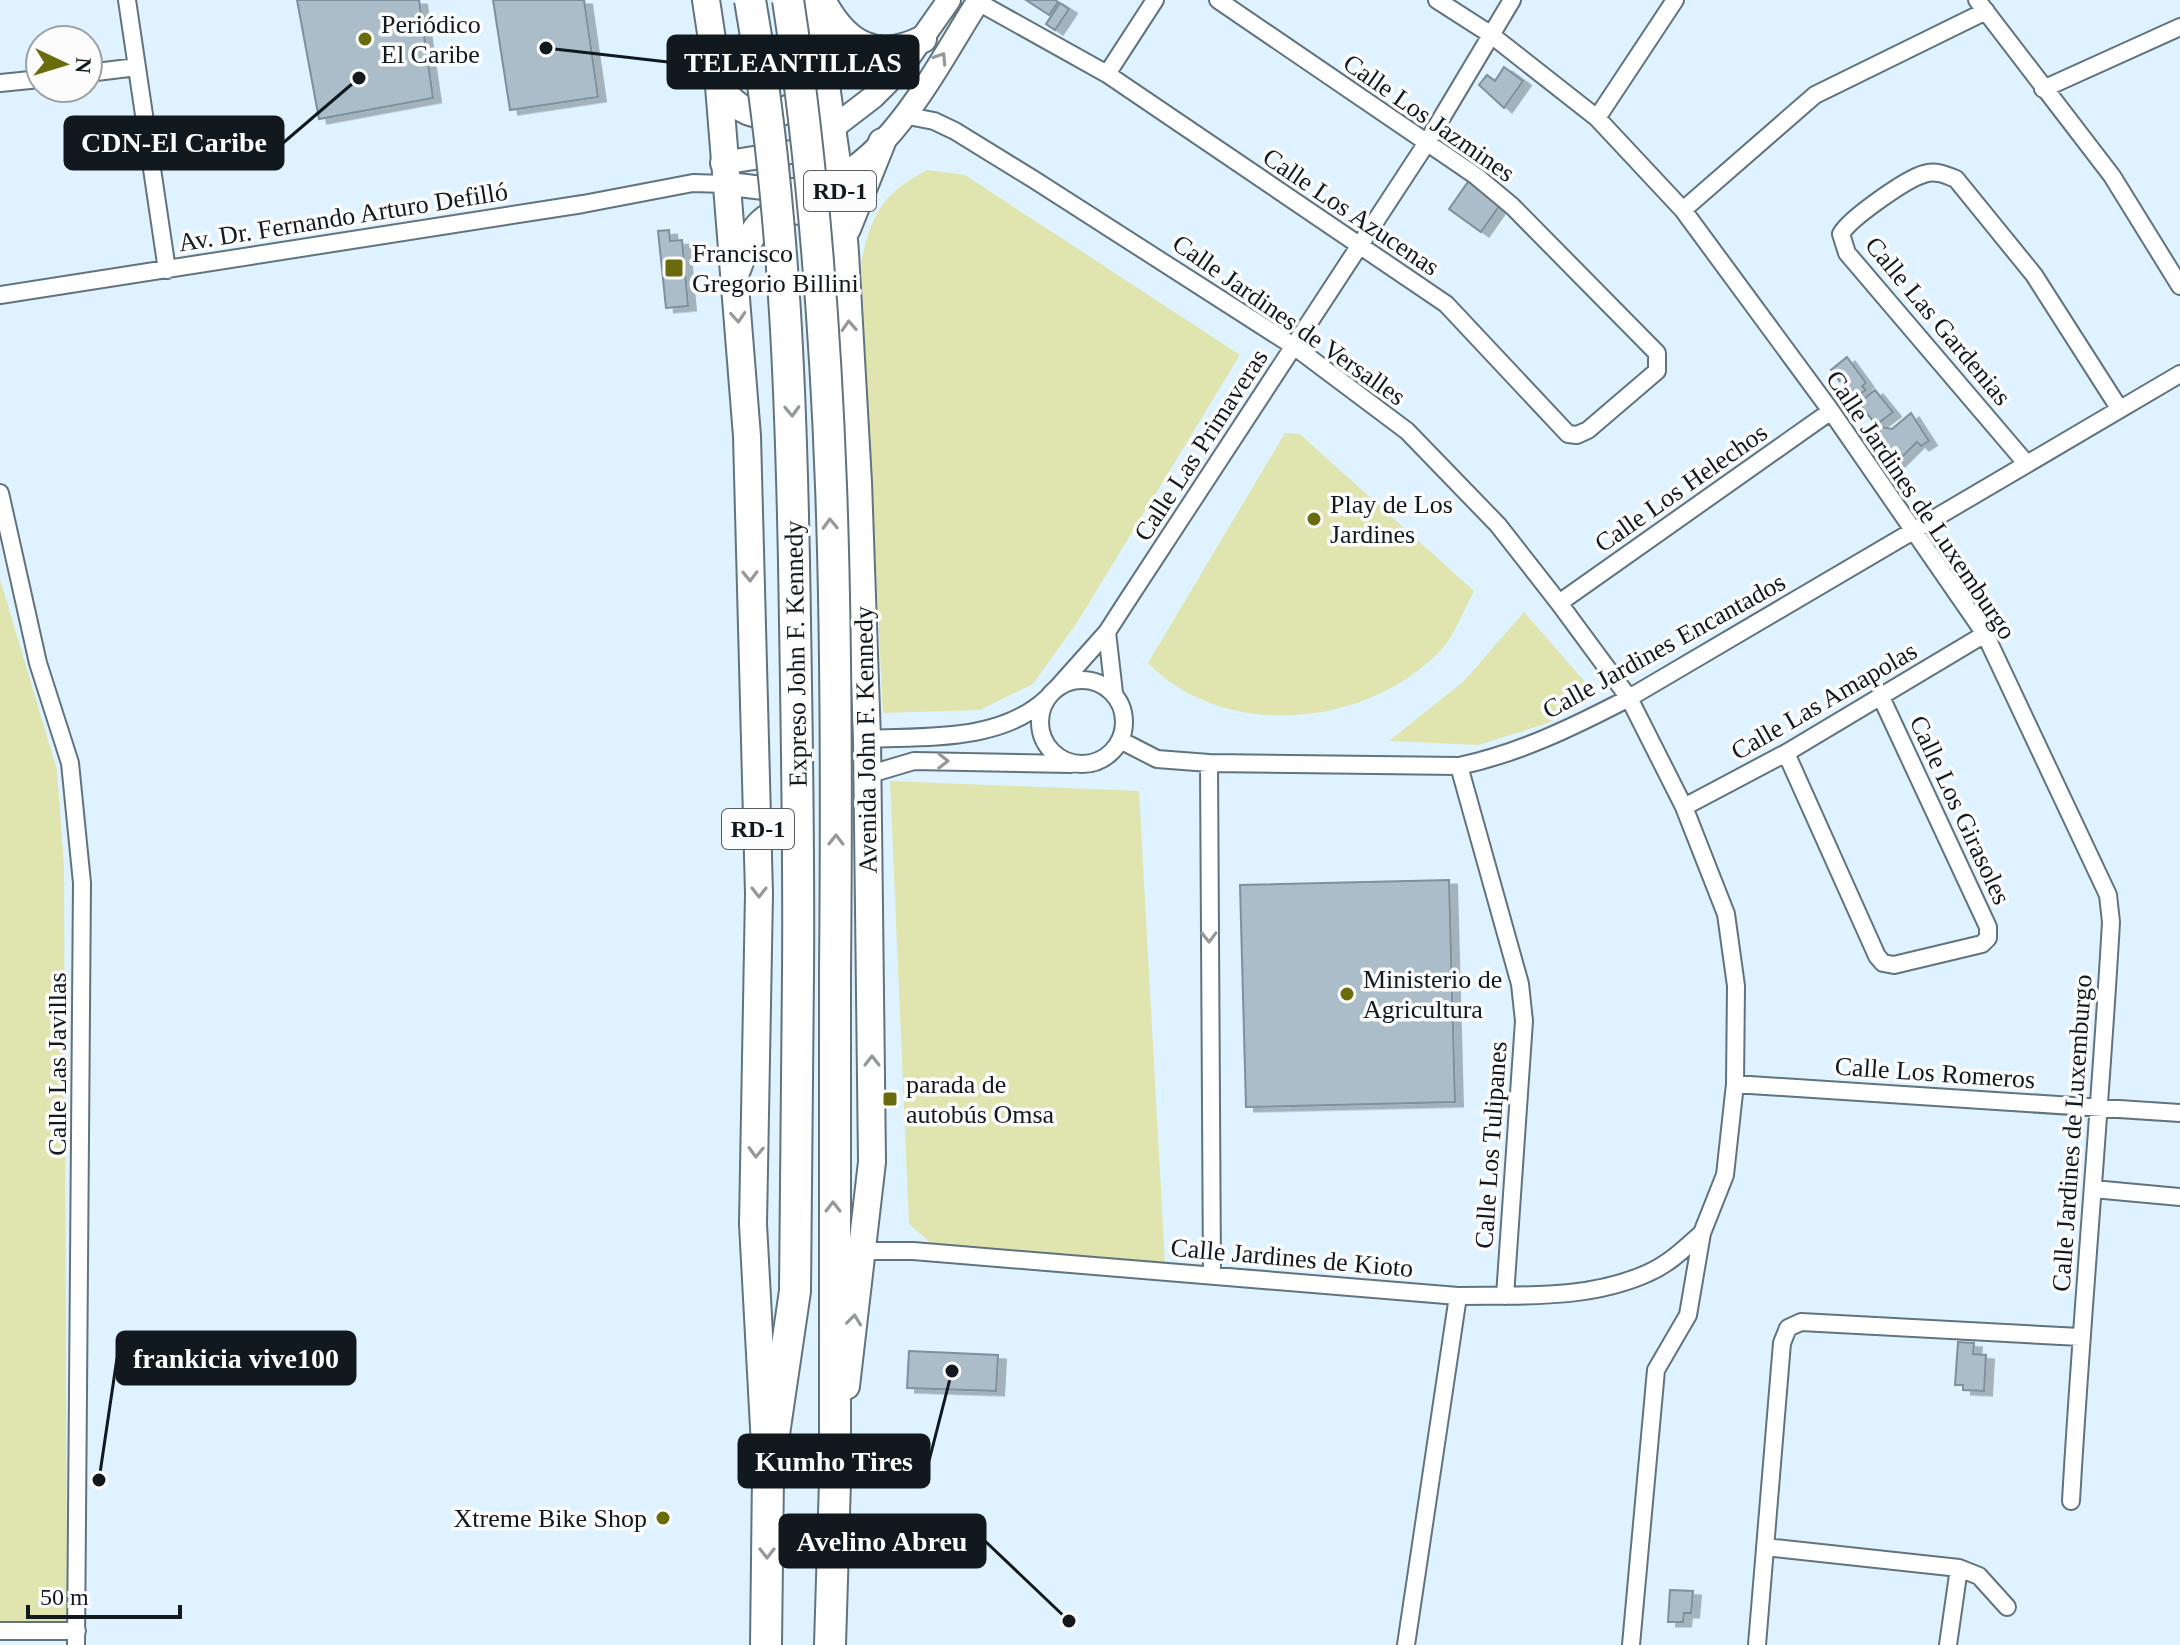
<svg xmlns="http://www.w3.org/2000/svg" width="2180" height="1645" font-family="'Times New Roman',serif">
	<defs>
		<filter id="shadow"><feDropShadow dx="8" dy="4.5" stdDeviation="0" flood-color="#0004"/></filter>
	</defs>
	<rect width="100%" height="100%" fill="#def3ff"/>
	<path fill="#e0e4ae" d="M927,170L965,175L1240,355L1078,621L1033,684L980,710L883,713L861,262C872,213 882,194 927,170Z
		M1285,433L1300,434L1312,445L1474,591C1464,609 1455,635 1441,650C1368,727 1225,742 1148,663Z
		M0,579L57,770L64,868L67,1625L0,1629Z
		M1524,612L1593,691L1548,723L1478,745L1389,741L1464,681Z
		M890,781L1139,791L1165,1264L931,1243L909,1224Z"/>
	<path fill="#aabdc9" stroke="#7d909b" stroke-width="2" filter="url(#shadow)" d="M297,0H419L433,98L319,119Z
		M493,0H584L598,97L510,110Z
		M1026,0H1055L1058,2L1049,15Z
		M1060,3L1069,9L1055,30L1046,24Z
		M1504,67L1523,81L1504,108L1479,85L1487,75L1495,81Z
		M1470,179L1502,202L1481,232L1449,209Z
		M669,230L670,241L682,240L688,306L666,308L658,231Z
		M1847,357L1866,383L1862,386L1866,390L1858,395L1853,390L1849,393L1831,370Z
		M1875,390L1893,412L1876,425L1859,403Z
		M1911,413L1929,441L1921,446L1917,442L1896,463L1874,440L1882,427L1892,429Z
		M1449,880L1455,1102L1246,1107L1240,885Z
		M1958,1342L1974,1343L1973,1354L1986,1355L1984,1391L1963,1390V1385H1955Z
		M909,1351L998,1355L996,1391L907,1388Z
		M1670,1590L1693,1591L1691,1613H1684L1683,1622H1668Z"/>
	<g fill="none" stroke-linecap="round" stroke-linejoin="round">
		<defs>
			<path id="street" d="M127,0L167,270
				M1437,0L1490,34L1597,118L1683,210L1831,411L1985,634L2108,895L2111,922C2100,1115 2082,1308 2071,1501
				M1977,0L2112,176L2180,286
				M978,2L1107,74L1446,304L1568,434L1577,435L1588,430L1657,371V353L1512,206L1476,176L1218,0
				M88,73L137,67
				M1107,74L1155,0
				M0,83L40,79
				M2043,89L2180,27
				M903,115L934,121L955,131L1033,179L1295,347L1407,431L1498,525L1559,603L1629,698L1684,807L1726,914L1736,986L1735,1084L1725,1175L1702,1233L1688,1315L1656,1370L1631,1645
				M1597,118L1675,0
				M1683,210L1815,95L1986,11
				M0,295L583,204L693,183L725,184
				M2026,463L1847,253L1841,234C1849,219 1906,179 1924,174C1935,170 1946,175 1956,179L2034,275L2119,408
				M0,493L38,663L70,763L82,883L76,1645
				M1559,603L1831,411
				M1107,632L1114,693
				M1040 722a42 42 0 1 1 84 0a42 42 0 1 1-84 0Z
				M1057,688L1107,632L1127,601L1426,144L1512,0
				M867,739C926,736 1000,742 1046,699
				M1120,740L1157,759L1209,763L1459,766C1520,753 1573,727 1629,698L2180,374
				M1786,753L1877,956L1883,963L1894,965L1982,944L1988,938V927L1881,697
				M1209,763L1212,1276
				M1459,766L1520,984L1524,1021L1505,1296
				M867,775L914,761L1071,764
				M1684,807L1786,753L1985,634
				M1735,1084L2180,1113
				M2093,1189L2180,1197
				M862,1251H913L1458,1296C1521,1295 1589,1300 1648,1273C1669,1264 1685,1248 1702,1233
				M1765,1547L1959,1568L1979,1576L2007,1607
				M0,1631H77
				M1406,1645L1458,1296
				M1757,1645L1782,1343L1788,1328L1801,1322L2080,1337
				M1948,1645L1959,1568"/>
			<path id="secondary" d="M722,163L804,150L873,97L899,71L949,0
				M725,184C750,185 780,193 805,189C885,176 938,63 979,0"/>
			<path id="primary" d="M706,0L719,86L747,436L759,894L753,1224L765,1446
				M814,0L839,177L845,253L858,482L867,739L872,1162L846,1386
				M822,0C845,44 876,63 923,39
				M719,86C747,125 784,124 814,86
				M847,229L882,142
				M737,270C742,256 747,242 756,229C773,205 809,204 828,227"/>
			<path id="highway" d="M766,1645L768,1475L795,1291L798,974
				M830,1645L835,1481V974"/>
		</defs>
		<use href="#street" stroke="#61737d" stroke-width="20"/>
		<use href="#secondary" stroke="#61737d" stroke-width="26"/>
		<use href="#primary" stroke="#61737d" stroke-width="30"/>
		<use href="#highway" stroke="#61737d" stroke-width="34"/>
		<use href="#street" stroke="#fff" stroke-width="16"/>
		<use href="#secondary" stroke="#fff" stroke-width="22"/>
		<use href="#primary" stroke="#fff" stroke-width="26"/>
		<use href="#highway" stroke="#fff" stroke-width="30"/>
		<defs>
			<path id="highway-bridge" d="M750,0C786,208 792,412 795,622C797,739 799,856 798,974
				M788,0C837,321 838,649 835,974"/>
		</defs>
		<use href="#highway-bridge" stroke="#61737d" stroke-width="34" stroke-linecap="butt"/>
		<use href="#highway-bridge" stroke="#fff" stroke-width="30"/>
	</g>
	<defs><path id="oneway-chevron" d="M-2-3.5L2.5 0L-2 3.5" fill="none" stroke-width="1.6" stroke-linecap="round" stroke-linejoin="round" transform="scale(2)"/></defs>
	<g stroke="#94989a">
		<use href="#oneway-chevron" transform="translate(941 58) rotate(-57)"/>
		<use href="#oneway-chevron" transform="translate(738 317) rotate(86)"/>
		<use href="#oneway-chevron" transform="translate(849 326) rotate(-93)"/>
		<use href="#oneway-chevron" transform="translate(792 411) rotate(88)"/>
		<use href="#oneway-chevron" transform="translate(830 524) rotate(-92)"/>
		<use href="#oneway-chevron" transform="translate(750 576) rotate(89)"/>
		<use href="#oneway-chevron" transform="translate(943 761) rotate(1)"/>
		<use href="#oneway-chevron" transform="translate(836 840) rotate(-89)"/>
		<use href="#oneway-chevron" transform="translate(759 892) rotate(90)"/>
		<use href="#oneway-chevron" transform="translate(1209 937) rotate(89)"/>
		<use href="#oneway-chevron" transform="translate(872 1061) rotate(-90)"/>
		<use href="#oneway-chevron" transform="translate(756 1152) rotate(92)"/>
		<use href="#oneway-chevron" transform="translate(833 1207) rotate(-90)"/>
		<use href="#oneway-chevron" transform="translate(854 1320) rotate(-83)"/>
		<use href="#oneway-chevron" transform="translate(767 1553) rotate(90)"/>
	</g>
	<g fill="#6a6b0c" stroke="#fcfcfc" stroke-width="3">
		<circle cx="365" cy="39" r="8"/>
		<rect x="664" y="258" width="20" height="20" rx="4"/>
		<circle cx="1314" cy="519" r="8"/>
		<circle cx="1347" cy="994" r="8"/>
		<rect x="882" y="1091" width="16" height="16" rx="4"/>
		<circle cx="663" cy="1518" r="8"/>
	</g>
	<g text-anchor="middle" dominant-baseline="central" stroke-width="7" stroke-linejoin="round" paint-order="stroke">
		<g fill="#fcfcfc" stroke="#585d61" stroke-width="2">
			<rect x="804" y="171" width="72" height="40" rx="6"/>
			<rect x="722" y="809" width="72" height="40" rx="6"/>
		</g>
		<g font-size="24" font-weight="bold" fill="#12191e">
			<text x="840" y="191">RD-1</text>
			<text x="758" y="829">RD-1</text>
		</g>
		<g font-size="26" fill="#12191e" stroke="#fcfcfc" text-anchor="start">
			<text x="381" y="24">Periódico<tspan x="381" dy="30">El Caribe</tspan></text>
			<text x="692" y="253">Francisco<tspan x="692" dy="30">Gregorio Billini</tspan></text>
			<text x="1330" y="504">Play de Los<tspan x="1330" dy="30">Jardines</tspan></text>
			<text x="1363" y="979">Ministerio de<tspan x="1363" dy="30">Agricultura</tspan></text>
			<text x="906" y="1084">parada de<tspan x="906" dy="30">autobús Omsa</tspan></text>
			<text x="647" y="1518" text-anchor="end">Xtreme Bike Shop</text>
		</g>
		<g font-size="26" fill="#12191e" stroke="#fcfcfc">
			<text transform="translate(1429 118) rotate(35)">Calle Los Jazmines</text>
			<text transform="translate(1351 212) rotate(34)">Calle Los Azucenas</text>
			<text transform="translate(343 217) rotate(-9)">Av. Dr. Fernando Arturo Defilló</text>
			<text transform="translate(1289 320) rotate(35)">Calle Jardines de Versalles</text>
			<text transform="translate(1938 321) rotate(50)">Calle Las Gardenias</text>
			<text transform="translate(1201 445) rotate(-57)">Calle Las Primaveras</text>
			<text transform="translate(1681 488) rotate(-35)">Calle Los Helechos</text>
			<text transform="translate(1921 505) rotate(56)">Calle Jardines de Luxemburgo</text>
			<text transform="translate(1664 646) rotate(-29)">Calle Jardines Encantados</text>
			<text transform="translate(796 654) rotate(-91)">Expreso John F. Kennedy</text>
			<text transform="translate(1824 701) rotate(-30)">Calle Las Amapolas</text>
			<text transform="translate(866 740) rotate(-91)">Avenida John F. Kennedy</text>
			<text transform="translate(1960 810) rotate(65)">Calle Los Girasoles</text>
			<text transform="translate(57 1064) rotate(-90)">Calle Las Javillas</text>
			<text transform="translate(1935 1073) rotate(4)">Calle Los Romeros</text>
			<text transform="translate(2072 1133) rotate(-86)">Calle Jardines de Luxemburgo</text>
			<text transform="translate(1491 1145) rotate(-86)">Calle Los Tulipanes</text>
			<text transform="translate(1292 1258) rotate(5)">Calle Jardines de Kioto</text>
		</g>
	</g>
	<path fill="none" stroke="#12191e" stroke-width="3" d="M546 48L668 62M359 78L283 143M99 1480L117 1358M952 1371L929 1461M1069 1621L985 1541"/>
	<g fill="#12191e" stroke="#fcfcfc" stroke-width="3">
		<circle cx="546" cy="48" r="8"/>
		<circle cx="359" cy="78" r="8"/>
		<circle cx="99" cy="1480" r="8"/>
		<circle cx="952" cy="1371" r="8"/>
		<circle cx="1069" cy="1621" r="8"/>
	</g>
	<g fill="#12191e" stroke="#12191e" stroke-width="3">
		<rect x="668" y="36" width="250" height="52" rx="8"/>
		<rect x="65" y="117" width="218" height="52" rx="8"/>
		<rect x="117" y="1332" width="238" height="52" rx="8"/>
		<rect x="739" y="1435" width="190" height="52" rx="8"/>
		<rect x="780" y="1515" width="205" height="52" rx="8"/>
	</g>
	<g font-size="28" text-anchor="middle" font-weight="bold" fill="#fff">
		<text x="793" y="72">TELEANTILLAS</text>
		<text x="174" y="152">CDN-El Caribe</text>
		<text x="236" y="1368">frankicia vive100</text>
		<text x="834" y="1471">Kumho Tires</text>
		<text x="882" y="1551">Avelino Abreu</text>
	</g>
	<g transform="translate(64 64) rotate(94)"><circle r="38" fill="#fcfcfc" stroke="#9ea1a3" stroke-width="2"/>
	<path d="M0-6L14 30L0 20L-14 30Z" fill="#6a6b0c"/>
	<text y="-12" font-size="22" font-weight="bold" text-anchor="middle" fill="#12191e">N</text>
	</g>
	<path d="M28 1605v12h152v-12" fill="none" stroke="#12191e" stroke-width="4"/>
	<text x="40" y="1605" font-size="24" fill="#12191e" stroke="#fcfcfc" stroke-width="6" paint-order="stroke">50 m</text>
</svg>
